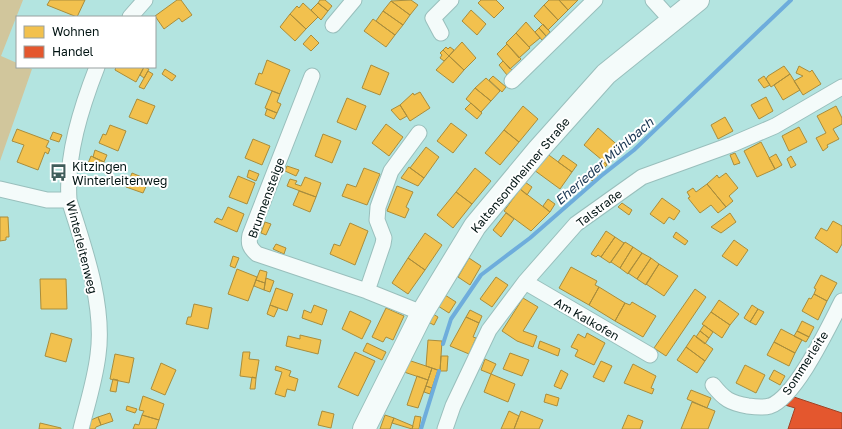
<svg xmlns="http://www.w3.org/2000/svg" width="842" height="429" font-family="'Golos Text',sans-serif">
	<rect width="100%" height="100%" fill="#b3e4e0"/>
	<path fill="#d1c69c" d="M0,0H23L1,56L17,63V67H26L32,69L0,161Z"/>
	<path fill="#f2c14e" stroke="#a98d3c" d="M50,0H85L77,17L47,5Z
		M177,0H181L192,15L182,22L179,18L164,29L155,16Z
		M320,0H325L332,6L328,11L318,3Z
		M411,0L418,5L410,15L391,1Z
		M481,0H496L504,8L494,18L478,3Z
		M549,0H559L568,10L558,20L544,5Z
		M559,0H578L568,10Z
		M391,1L410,15L403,25L383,11Z
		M303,3L318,17L306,29L290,14L297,6L299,8Z
		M318,3L328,11L321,20L311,10Z
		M544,5L558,20L548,30L534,16Z
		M471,10L486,24L477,35L462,21Z
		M383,11L403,25L395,35L376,21Z
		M290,14L306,29L295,41L280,27Z
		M373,19L395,35L386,47L364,31Z
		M526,22L540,38L529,47L516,33Z
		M543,24L550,32L546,36L539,28Z
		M539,28L546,36L542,40L535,32Z
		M516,33L530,48L519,58L506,43Z
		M311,35L319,43L311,51L303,44Z
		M462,42L476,58L464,70L449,56Z
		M507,44L521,59L510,69L497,54Z
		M446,47L448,49L450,47L454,50L449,56L443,50Z
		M443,50L449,56L444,61L440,58L442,55L440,53Z
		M449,56L464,70L453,83L436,70Z
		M267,60L290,70L280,94L255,84L259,73L262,74Z
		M503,61L512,70L507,75L499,65Z
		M371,65L389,73L380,95L362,88Z
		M784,66L790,74L771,87L766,79L768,76Z
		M799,66L810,72L812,70L821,84L803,95L794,81L803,76L796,73Z
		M116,67H144L136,82L115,70Z
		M144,67L149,69L144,78L140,75Z
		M165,69L176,76L172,81L162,74Z
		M148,71L153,74L144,89L139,87Z
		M790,74L800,90L783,100L774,85Z
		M493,76L506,87L502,92L489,80Z
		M764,76L770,85L764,88L758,80Z
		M486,78L500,91L491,101L475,88Z
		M475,88L491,101L481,112L466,99Z
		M272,91L280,94L277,102L281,104L277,113L265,108Z
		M420,92L430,108L410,121L400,105L413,93L414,95Z
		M766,97L773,111L759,119L751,105Z
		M347,98L366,106L356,130L337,122Z
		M137,99L155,106L147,124L129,117Z
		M471,103L482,113L477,119L465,109Z
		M400,105L407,116L400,120L391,110Z
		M523,106L538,119L519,142L504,130Z
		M836,106L842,118V124L833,129L839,139L827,145L828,147L823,151L816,138L826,133L817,116Z
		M267,109L277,113L274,119L265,115Z
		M725,117L733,131L718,139L711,125Z
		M451,123L467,135L453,153L437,141Z
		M386,124L403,137L389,156L372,143Z
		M110,125L126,131L118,151L99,143L103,134L106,135Z
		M799,127L807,142L789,151L782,136Z
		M598,128L622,149L608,165L584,145Z
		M17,129L49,141L46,147L50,149L48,154L45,152L38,170L17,162L24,145L12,141Z
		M504,130L519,142L500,165L485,153Z
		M53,132L62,135L59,142L50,139Z
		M323,134L341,141L332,163L315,156Z
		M253,139L270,146L262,165L245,158Z
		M761,142L775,169L757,177L744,151Z
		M426,147L439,157L424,178L410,168Z
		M95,150L107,155L104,162L93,157Z
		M546,153L572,172L560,189L534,170Z
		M735,153L740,163L734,165L730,155Z
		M776,154L782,165L775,169L769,158Z
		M563,155L577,165L572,172L558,162Z
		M91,156L104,162L102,168L95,165L94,168L87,166Z
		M791,156L796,165L791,168L787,159Z
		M602,160L607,165L592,181L587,175Z
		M287,166L299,170L296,176L285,171Z
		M409,167L424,178L418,186L401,178Z
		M364,168L380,174L367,205L342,196L347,184L356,187Z
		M475,168L491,181L472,204L456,192Z
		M249,170L259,174L256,181L247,177Z
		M132,173L149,180L143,193L126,187Z
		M726,173L738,188L729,196L733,201L726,207L707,184L717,175L719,178Z
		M238,176L255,183L247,204L229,197Z
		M305,177L321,183L316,197L287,186L290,179L297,181L295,184L301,186Z
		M525,182L532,187L527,195L520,189Z
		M707,184L726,207L718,213L711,205L700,213L688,198L690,197L687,192L693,188L696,192Z
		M397,186L413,192L406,207L409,209L405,218L387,211Z
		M520,189L550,212L531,231L504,211Z
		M299,191L316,197L310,212L293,205Z
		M456,192L472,204L453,228L437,215Z
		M662,198L680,211L674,220L669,217L664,224L650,214Z
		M548,199L555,204L550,212L543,206Z
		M622,203L632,210L629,215L618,207Z
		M228,207L244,214L237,232L214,222L217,218L222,220Z
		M506,213L514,219L501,237L493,230Z
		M730,213L736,222L721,233L711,227Z
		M0,217H8L9,237H6V240L0,241Z
		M833,221L842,226V244L837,253L815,238L821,228L827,231Z
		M265,222L271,224L266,235L261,233Z
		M350,223L368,231L355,265L330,254L334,244L340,246Z
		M606,231L615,237L601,257L598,255L596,257L591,254Z
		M676,232L688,241L685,245L673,237Z
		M425,233L442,245L425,270L408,258Z
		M615,237L624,243L610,263L601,257Z
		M734,240L748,250L737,266L722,256Z
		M625,242L633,247L620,268L611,262Z
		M276,244L286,248L284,254L273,249Z
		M633,247L642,253L628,274L620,268Z
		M642,253L651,258L637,279L628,273Z
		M233,256L239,258L235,268L230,266Z
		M408,258L425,270L408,294L392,283Z
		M469,258L481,266L470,285L458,277Z
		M651,258L659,264L646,285L637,279Z
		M659,264L678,276L664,296L646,284Z
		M571,267L597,281L595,285L599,287L589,305L559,288Z
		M237,269L257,277L248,301L228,294Z
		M260,270L267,272L265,283L256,280Z
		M821,275L837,283L827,301L814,294L816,289L814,288Z
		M496,277L508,285L492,307L480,299Z
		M266,278L274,281L270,292L264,290Z
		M40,279H66L67,309H41Z
		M256,280L265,283L264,290L254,286Z
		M599,287L625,303L615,321L589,305Z
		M276,288L293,294L287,311L270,305Z
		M695,289L706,297L666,356L654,348Z
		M814,294L827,301L818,320L802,311L809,298L811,299Z
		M445,295L456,302L449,313L438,306Z
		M523,298L538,307L523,331L537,336L533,347L517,341L502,331Z
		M719,300L739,314L730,325L711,312Z
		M632,302L656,316L643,337L615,321L625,303L630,305Z
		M194,304L212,308L208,329L186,324L188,317H191Z
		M270,305L278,308L274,317L267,314Z
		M314,305L327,310L322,325L302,318L304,310L311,313Z
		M752,305L758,309L750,322L744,318Z
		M386,308L404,316L393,340L386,337L383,342L372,337Z
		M758,309L764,312L756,325L750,322Z
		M470,310L482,316L479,323L466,317Z
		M350,311L371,321L362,339L342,329Z
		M711,312L730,325L722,338L702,324Z
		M433,314L438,317L434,325L428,322Z
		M466,317L479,323L473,337L476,338L469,354L450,346Z
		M802,321L814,327L809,337L797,331Z
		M704,325L713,332L709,338L700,331Z
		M781,329L802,340L795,353L774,342Z
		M700,331L709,338L705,344L696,337Z
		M797,331L809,337L806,342L794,336Z
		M51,333L72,339L66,362L45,356Z
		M587,333L605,343L594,365L575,356L578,350L571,347L578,334L585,338Z
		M300,335L321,340L318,354L286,346L288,336L300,339Z
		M694,335L713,349L705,361L686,347Z
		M428,340L442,341L440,371L426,366Z
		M540,341L560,349L558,356L538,348Z
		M774,342L795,353L789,366L767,355Z
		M367,343L386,352L382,360L363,351Z
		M686,347L705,361L697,373L677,360Z
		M243,352H250L249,359L259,360L256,378L240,376Z
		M355,352L375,361L358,396L338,387Z
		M510,353L529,360L522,376L503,369Z
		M115,354L134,358L129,383L110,379Z
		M441,356H448L447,371H440Z
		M485,359L496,364L491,374L481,370Z
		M408,360L432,368L428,380L404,372Z
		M601,361L612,366L604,382L593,377Z
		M161,363L176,370L165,395L151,389Z
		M633,364L656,376L651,388L654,389L652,394L624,383Z
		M745,365L765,375L756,393L736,383Z
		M276,366L291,371L289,376L298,379L295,391L287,389L285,397L275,394L282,372L275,370Z
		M432,368L438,370L432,388L426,386Z
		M561,370L568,374L561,389L554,386Z
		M774,370L785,376L780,385L769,379Z
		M491,374L515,384L508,402L484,392Z
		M417,376L428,380L418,408L407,405Z
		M252,377L256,378L255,389H250Z
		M113,379L118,380L116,392L110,391Z
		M426,386L432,388L430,394L424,392Z
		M691,390L711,398L707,408L687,399Z
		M546,394L559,398L557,406L544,402Z
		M143,396L164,404L159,420L142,415L144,411L139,410Z
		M692,402L715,411L708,429H681Z
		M127,406L137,409L135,413L126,410Z
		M322,411L334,414L331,428L318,425Z
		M509,411L519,416L514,429H501Z
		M521,411L543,420L539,429H514Z
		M110,413L113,421L101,425L98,417Z
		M142,415L159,420L156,429H133L135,424L139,425Z
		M385,415L394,418L392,423L390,429H380Z
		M628,415L643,421L640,429H622Z
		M415,416L421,417L419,429H412Z
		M98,417L101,425L96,427L95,429H89L91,420Z
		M394,418L413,426L412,429L392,423Z
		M40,423L61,428V429H39Z"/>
	<path fill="#e4572e" stroke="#a04326" d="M788,395L842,413V429H788L795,408L785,405Z"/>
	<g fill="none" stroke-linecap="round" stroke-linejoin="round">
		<path stroke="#6eaddc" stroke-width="4" d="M443,344L451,319L481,275L530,238L601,176L634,150L791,0
			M421,429L439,371"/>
		<defs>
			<path id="minor" d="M653,0L672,21
				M130,17L145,0
				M333,25L354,0
				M441,33L433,18L451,0
				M312,76L250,235C248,244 250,248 257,254L367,291L422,313
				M512,81L595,0
				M0,189L47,200H69
				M525,282L650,355
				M367,291L383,244L384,238L377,220L378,207L391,171L419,133
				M713,385C724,399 730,403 748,406C755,407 763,408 770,406C796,397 829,326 842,301
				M81,429C87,405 95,380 98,355C105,305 84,247 69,200C66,155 81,108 97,67
				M445,429L453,406L489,330L525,282L576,224L642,177L733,144L775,126L842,87"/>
			<path id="secondary" d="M364,429L422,313L475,226L539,149L606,74L698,0"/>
		</defs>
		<use href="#minor" stroke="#99bfbc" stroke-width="17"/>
		<use href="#secondary" stroke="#99bfbc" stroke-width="24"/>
		<use href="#minor" stroke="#f4fbfa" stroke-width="15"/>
		<use href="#secondary" stroke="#f4fbfa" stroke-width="22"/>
	</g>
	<defs>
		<symbol id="bus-bare" viewBox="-9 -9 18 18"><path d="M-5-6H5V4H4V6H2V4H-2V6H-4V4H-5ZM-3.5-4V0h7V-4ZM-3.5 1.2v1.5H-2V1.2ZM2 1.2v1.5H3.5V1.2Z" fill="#3f5c5a" stroke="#fff" stroke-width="2.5" paint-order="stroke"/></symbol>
	</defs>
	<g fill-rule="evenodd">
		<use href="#bus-bare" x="46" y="160" width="25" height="25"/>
	</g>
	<g text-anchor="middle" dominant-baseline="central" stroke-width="4" stroke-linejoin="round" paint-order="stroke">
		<g font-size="12" fill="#001312" stroke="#fff" text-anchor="start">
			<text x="72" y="166">Kitzingen<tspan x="72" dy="14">Winterleitenweg</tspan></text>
		</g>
		<g font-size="12" fill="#001312" stroke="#fff">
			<text transform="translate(520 175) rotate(-50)">Kaltensondheimer Straße</text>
			<text transform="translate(266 198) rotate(-70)">Brunnensteige</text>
			<text transform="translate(599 208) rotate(-37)">Talstraße</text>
			<text transform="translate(82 247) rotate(76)">Winterleitenweg</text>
			<text transform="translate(587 319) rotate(30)">Am Kalkofen</text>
			<text transform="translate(805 363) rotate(-57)">Sommerleite</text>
		</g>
		<g font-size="13" font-style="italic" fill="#16334f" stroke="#fff">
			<text transform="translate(604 161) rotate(-41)">Eherieder Mühlbach</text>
		</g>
	</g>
	<rect x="16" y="16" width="140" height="52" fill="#ffffff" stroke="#99a1a0"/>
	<rect x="24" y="26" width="20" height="12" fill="#f2c14e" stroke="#99a1a0"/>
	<text x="52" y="36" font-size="12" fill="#001312">Wohnen</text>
	<rect x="24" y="46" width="20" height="12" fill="#e4572e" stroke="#99a1a0"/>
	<text x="52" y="56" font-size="12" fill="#001312">Handel</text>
</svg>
